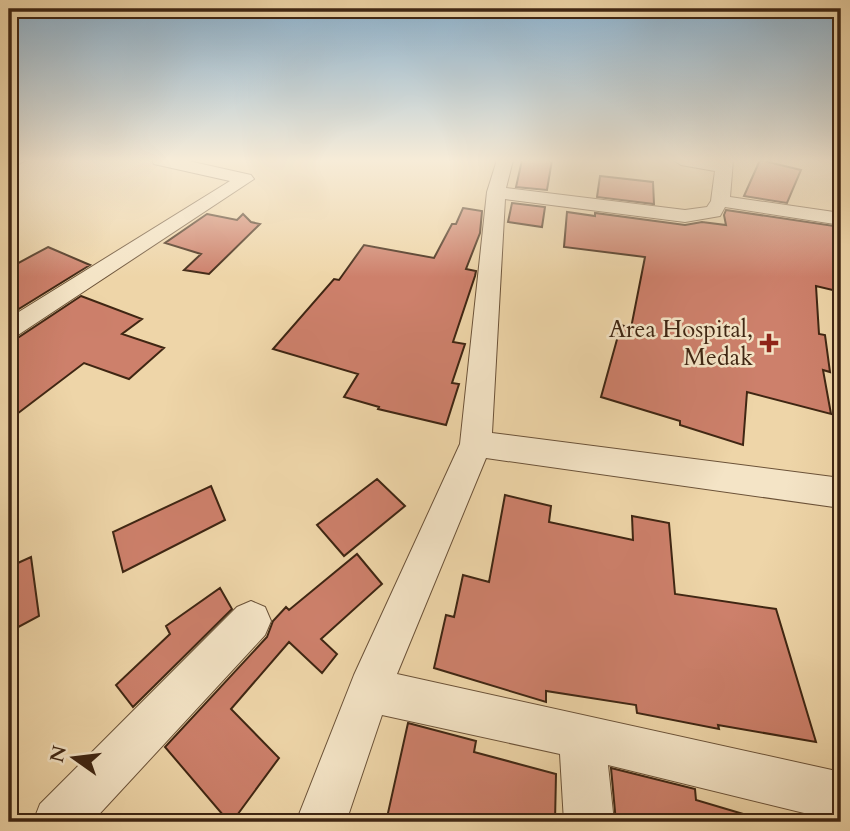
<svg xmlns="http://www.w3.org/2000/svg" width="850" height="831" font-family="Cardo,serif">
	<rect width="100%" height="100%" fill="#eed5a8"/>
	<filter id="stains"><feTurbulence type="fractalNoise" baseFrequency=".00286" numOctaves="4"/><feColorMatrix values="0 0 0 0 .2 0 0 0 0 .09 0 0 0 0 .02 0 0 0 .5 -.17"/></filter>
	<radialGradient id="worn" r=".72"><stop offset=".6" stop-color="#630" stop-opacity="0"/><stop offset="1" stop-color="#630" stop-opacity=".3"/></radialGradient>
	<path fill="#cd806b" stroke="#3f2613" stroke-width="2" d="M522,160H552L547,190L516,187Z
		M760,160L801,170L787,203L744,196Z
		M600,176L653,182L654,204L597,197Z
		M512,203L545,207L542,227L508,222Z
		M463,208L482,211L480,233L466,269L476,271L475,276L453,342L465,344L452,383L459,384L446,425L378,409L379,407L344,397L358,374L273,349L334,279L339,280L364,245L434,258L452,224H456Z
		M726,210L841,227V292L816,286L819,334L825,335L830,372L823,370L831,414L747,392L743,445L680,425V421L601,397L621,325L631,328L645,257L564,247L567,212L595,216V213L685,225L702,222L726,225L724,215Z
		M207,214L237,220L243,214L251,222L260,224L209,274L184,270L201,254L165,243Z
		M48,247L90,265L9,315V268Z
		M81,296L142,319L122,334L164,348L129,379L84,363L9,420V339L19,337Z
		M377,479L405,506L344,556L317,525Z
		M211,486L225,520L123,572L113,532Z
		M505,495L551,506L549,522L633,540L632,516L669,523L675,594L776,609L816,742L718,725L719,729L637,713L636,705L546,691V702L434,668L446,615L454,617L463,575L489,582Z
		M357,554L382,584L321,639L337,654L322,673L289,642L231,709L279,758L232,822H229L165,747L267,637L273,621L286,607L289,610Z
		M31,557L39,616L9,632V567Z
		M220,588L232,609L133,707L116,685L170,634L166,626Z
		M408,723L476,741L474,752L556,774L555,822H386Z
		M611,768L695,789L696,800L750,816L749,822H616Z"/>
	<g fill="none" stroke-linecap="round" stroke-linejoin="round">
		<defs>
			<path id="minor" d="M9,160H26L9,169Z
				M152,160H184L251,175L254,179L18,335L9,337V318L230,181L154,164Z
				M497,160H513L506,188L685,210L707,207L711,201L715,171L681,165L673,160H733L730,197L841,213V225L725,207L720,216L685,222L505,199L492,433L841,478V508L486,458L397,674L841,772V822L608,765L614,822H564L560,754L382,715L346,822H296L354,675L460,444L487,192Z
				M251,601L265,607L271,621L265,635L92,822H33L40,804L237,607Z"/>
		</defs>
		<use href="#minor" stroke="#6b5238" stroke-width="2"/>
		<use href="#minor" fill="#f4e4c6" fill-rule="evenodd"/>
	</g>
	<linearGradient id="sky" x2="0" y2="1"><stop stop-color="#8bb4d3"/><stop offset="0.58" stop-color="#f7ecd8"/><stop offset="1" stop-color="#f7ecd8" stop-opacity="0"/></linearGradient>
	<rect width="850" height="277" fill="url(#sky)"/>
	<path fill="#8f2418" stroke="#f4e4c6" stroke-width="2.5" d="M765.5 332.5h7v7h7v7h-7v7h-7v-7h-7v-7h7z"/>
	<g text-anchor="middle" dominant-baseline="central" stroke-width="5" stroke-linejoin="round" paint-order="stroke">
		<g font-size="24" fill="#3f2613" stroke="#f4e4c6" text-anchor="end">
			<text x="753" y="329">Area Hospital,<tspan x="753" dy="28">Medak</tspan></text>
		</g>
	</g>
	<rect width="850" height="831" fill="none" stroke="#eed5a8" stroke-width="35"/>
	<rect x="10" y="10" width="829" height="810" fill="none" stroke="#3f2613" stroke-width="3.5"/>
	<rect x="18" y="18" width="815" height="796" fill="none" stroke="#3f2613" stroke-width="2"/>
	<g transform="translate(74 758) rotate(284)" stroke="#f4e4c6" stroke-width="5" paint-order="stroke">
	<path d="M0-5L12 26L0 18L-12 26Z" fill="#3f2613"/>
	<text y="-10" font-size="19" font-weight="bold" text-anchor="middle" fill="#3f2613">N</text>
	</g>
	<rect width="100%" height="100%" filter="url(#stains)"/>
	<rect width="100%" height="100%" fill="url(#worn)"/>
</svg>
